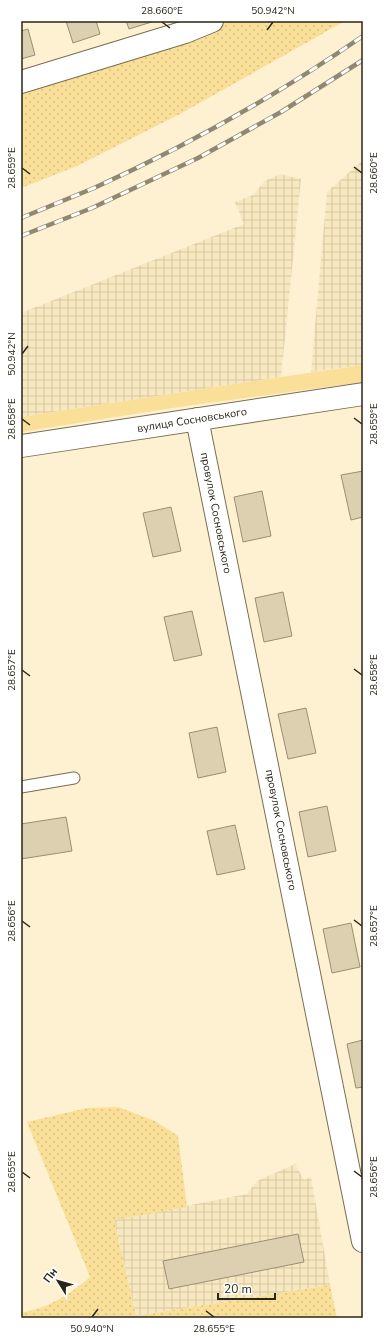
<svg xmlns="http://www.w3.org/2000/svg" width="384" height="1339" font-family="'Nunito Sans',sans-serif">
	<defs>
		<pattern id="industrial-grid" width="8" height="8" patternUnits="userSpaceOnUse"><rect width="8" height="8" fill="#f7e8c0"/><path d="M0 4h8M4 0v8" fill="none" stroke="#d4c7a4"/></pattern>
		<pattern id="garden-dots" width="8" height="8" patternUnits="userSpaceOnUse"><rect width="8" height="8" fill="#fadf99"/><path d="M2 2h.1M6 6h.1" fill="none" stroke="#d6bf83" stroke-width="1.8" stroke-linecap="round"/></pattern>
	</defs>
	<rect width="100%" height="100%" fill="#fef1d1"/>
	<path fill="url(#industrial-grid)" d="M363,160V365L311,372L327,192Z
		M280,174L301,179L281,377L21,417V313L244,224L235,202L253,195L265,181Z
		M295,1164L304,1180L311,1177L330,1285L136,1316L114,1220L247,1194L257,1181Z"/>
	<path fill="#fadf99" d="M363,365V382L179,407L21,432V417L281,377Z"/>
	<path fill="url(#garden-dots)" d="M229,21H345L180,114L77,166L21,188V92L198,34Z
		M118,1107L155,1121L178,1136L187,1207L114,1220L136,1316L330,1285L337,1318H21V1313C50,1307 68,1296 90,1277L27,1122L87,1108Z"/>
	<path fill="#ddd0b0" stroke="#9a8f71" d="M66,21H96L100,34L73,43Z
		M126,21H155L129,29Z
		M28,29L35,55L21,59V31Z
		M363,471V517L351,520L341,475Z
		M262,491L271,536L243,542L234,497Z
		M171,507L181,551L153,557L143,513Z
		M283,592L292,636L264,642L255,598Z
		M192,611L202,655L174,661L164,617Z
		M306,708L316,753L288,759L278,714Z
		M217,727L226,772L198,778L189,733Z
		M327,806L336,851L308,857L299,812Z
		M66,817L72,851L21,859V824Z
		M235,825L245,869L217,875L207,831Z
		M351,923L360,967L332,973L323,929Z
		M363,1040V1087L356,1088L347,1044Z
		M298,1234L304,1262L169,1289L163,1261Z"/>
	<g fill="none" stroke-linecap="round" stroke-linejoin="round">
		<defs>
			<path id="lane" d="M21,787L74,778"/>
			<path id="street" d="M21,82L185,32L212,21
				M197,419L363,1241
				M21,446L363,394"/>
		</defs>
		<use href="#lane" stroke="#796e51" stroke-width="13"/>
		<use href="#street" stroke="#796e51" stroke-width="24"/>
		<use href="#lane" stroke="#fff" stroke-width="11"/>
		<use href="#street" stroke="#fff" stroke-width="22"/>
		<defs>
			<path id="rail" d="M21,218C45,208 70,198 94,188C187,146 279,94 363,36
				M21,236L92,208L198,158L281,112L363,60"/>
		</defs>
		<use href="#rail" stroke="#908872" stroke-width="4.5"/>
		<use href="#rail" stroke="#fff" stroke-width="3" stroke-dasharray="9" stroke-linecap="butt"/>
	</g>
	<path fill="none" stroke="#2a2519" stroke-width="1.5" d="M162,22L170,28M267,30L273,22M354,167L362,173M22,168L30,174M22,354L28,346M354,418L362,424M22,419L30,425M354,669L362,675M22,670L30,676M354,920L362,926M22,921L30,927M354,1171L362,1177M22,1172L30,1178M206,1311L214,1317M92,1317L98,1309"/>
	<g text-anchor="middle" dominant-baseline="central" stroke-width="3" stroke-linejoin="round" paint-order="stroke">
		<g font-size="11" fill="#2a2519" stroke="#fff">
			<text transform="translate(192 420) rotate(-9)">вулиця Сосновського</text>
			<text transform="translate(216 513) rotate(79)">провулок Сосновського</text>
			<text transform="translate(281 830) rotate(79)">провулок Сосновського</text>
		</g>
	</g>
	<rect width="384" height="1339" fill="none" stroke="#ffffff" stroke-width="44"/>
	<g transform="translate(58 1281) rotate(307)" stroke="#ffffff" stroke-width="3" paint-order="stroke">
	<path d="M0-3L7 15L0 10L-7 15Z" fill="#2a2519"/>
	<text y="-6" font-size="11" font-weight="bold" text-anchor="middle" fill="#2a2519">Пн</text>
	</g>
	<path d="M218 1293v6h57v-6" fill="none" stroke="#2a2519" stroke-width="2"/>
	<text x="224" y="1293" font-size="12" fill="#2a2519" stroke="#ffffff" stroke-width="3" paint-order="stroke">20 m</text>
	<rect x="22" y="22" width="340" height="1295" fill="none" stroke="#2a2519" stroke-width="1.5"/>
	<g font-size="10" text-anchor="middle" fill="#2a2519">
		<text x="162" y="14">28.660°E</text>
		<text x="273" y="14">50.942°N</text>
		<text transform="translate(11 168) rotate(-90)" y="4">28.659°E</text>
		<text transform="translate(373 173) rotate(-90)" y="4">28.660°E</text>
		<text transform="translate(11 354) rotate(-90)" y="4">50.942°N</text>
		<text transform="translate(11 419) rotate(-90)" y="4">28.658°E</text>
		<text transform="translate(373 424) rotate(-90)" y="4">28.659°E</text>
		<text transform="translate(11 670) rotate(-90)" y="4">28.657°E</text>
		<text transform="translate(373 675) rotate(-90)" y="4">28.658°E</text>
		<text transform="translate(11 921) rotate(-90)" y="4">28.656°E</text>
		<text transform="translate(373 926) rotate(-90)" y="4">28.657°E</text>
		<text transform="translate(11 1172) rotate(-90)" y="4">28.655°E</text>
		<text transform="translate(373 1177) rotate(-90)" y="4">28.656°E</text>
		<text x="92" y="1332">50.940°N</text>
		<text x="214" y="1332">28.655°E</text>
	</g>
</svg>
